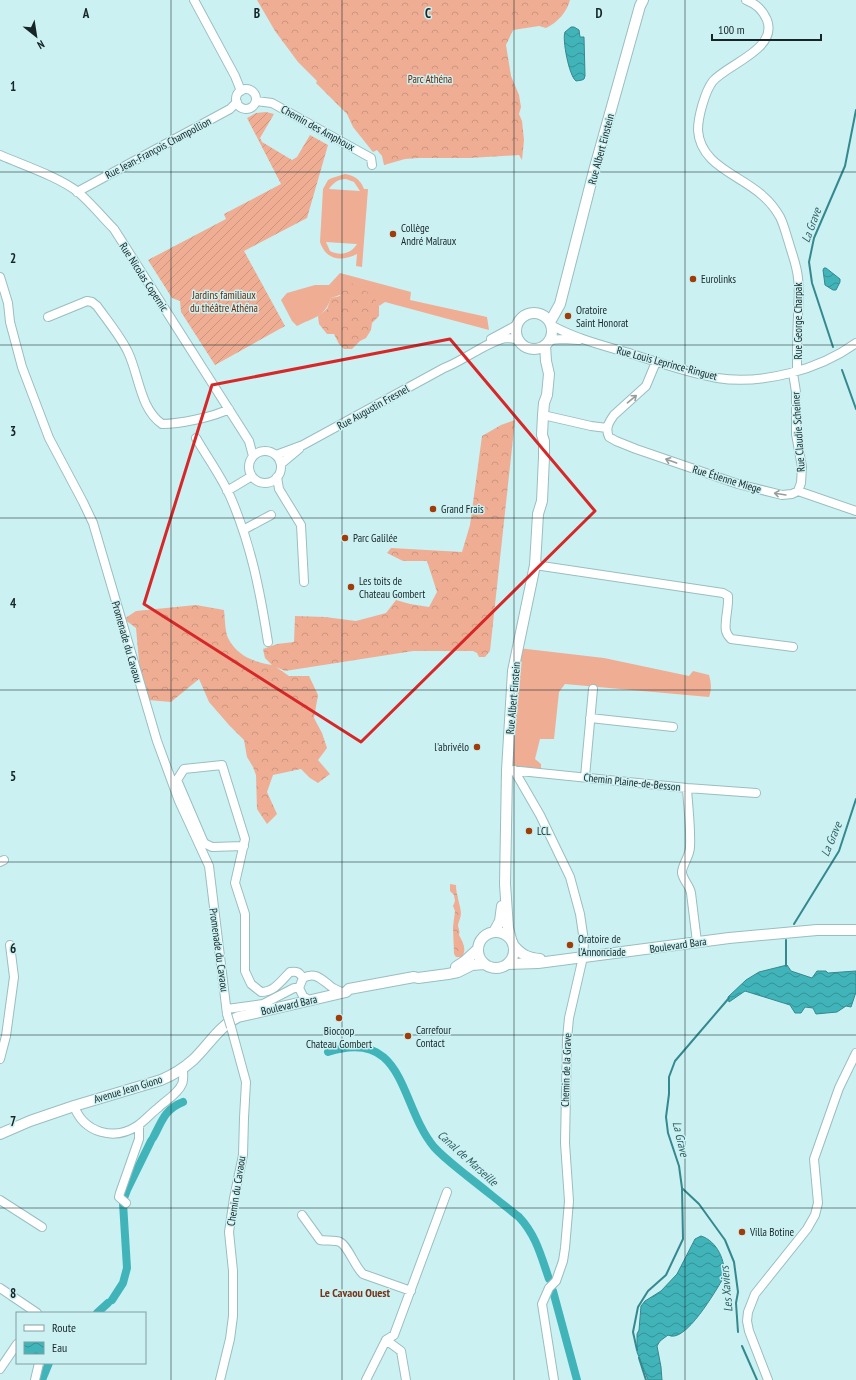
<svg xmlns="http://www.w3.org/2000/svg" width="856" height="1380" font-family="'PT Sans Narrow',sans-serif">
	<defs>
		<pattern id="forest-crowns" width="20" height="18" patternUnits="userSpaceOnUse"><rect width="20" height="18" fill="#efad94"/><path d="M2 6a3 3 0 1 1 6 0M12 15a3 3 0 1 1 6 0" fill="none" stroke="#cc957f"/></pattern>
		<pattern id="garden-furrows" width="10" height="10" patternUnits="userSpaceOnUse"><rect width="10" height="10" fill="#efad94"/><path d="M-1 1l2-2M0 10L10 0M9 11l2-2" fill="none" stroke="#cc957f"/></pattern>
		<pattern id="water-waves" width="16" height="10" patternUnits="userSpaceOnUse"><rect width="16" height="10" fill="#41b4ba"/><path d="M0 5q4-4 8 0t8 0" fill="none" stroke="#359297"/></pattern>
	</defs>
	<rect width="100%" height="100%" fill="#cbf1f3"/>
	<path fill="#efad94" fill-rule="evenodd" d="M345,174C355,176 360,179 364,189H368L362,267L356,266L357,254C341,262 326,260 320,242L323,189L328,180L332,178ZM346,179L354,182L360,191L329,189C333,183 338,179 346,179ZM326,242L356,244H357C351,254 340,256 330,251Z
		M340,273L411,292L410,300L487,317L489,330L385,302L379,306C374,298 368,293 360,288L331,298C324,318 314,317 297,326L292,321L281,300L287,293L315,285H329Z
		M518,648L604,658L689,676L693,671L709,675C711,682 712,689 709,697L565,684L559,692L554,739H540L535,759L541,764V773L507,770Z"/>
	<path fill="url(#forest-crowns)" d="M257,0H570C567,12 557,23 546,28L539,26L513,30L506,45L511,76L519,95L521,107L519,114L522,121L524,140L522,160L519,155L470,158H418L405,159L384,165L382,156L377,150L373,152L353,127L347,114L316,83L317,81L298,62L275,31Z
		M351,283L366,291L375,299L379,306V316L372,323L371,330L366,338L360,341L352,349H344L339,344L334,334H327L319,324L318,316L327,309L331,298L340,296L342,288Z
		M515,420L490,651L485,657H479L477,653L473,651H413L285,671L276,667L289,676H309L318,695L314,718L322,733L327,748L318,760L330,774L318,783L310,778L301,769L273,775L267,792L277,814L267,824L257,809L256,775L253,767L247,757L244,740L229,725L209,702L199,679L171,702L148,700L140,672L136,628L124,619L136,611L196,605L224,610C225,619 225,631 228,638C237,656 254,662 272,665L265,658L263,649L277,644L294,642L295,616L325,617L356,621L386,613L396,600L410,604L429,607L437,592L427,561H403L387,553L391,548L462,552L470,525L482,436L501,425Z
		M450,884L456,885C456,895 460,903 461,913C461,918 458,922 458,926C459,930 460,931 459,935C463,943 467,949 462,957H456L454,954L453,927L455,911L453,906L455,901L454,895L450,891Z"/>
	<path fill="url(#garden-furrows)" d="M266,112L274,114L260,138L262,142L292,160L297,157L310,135L328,145L307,218L244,251L285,326L215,365L181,312L180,301L172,298L148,260L226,219L224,214L281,184L247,118L256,113Z"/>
	<path fill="url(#water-waves)" stroke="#34898e" d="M571,27H574L579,30L580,37H584L585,76L584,79L582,80L576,81C569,76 562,39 565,32Z
		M824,268H826L840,279V282L836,290H833L825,285L823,270Z
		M787,965L791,971L812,978L817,971H826L828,973L856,971V992L851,1007L846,1006L837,1012L816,1014L813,1008L805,1007L801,1013H795L790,1005L745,991L729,1002L728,997L746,980L759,972Z
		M701,1236C717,1241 726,1261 724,1277C716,1290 685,1345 668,1335L660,1341L657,1346L661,1367L662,1380H648L637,1352V1334L639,1330L641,1306L645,1301L661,1291L677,1274L695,1239Z"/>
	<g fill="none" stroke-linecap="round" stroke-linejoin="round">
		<path stroke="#34898e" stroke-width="2" d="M833,347L812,283L809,262L814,238L845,166L856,110
			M842,370L856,409
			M794,924L839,851L856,799
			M786,940V966
			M683,1189L699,1204L725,1240L734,1262L738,1292L736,1303L738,1332
			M742,1346L757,1380
			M637,1350L633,1332L638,1307L648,1291L666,1275L683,1239L682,1188L679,1166L668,1133L666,1117L669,1094V1077L675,1061L729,998
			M639,1358L646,1380"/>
		<path stroke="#41b4ba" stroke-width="8" d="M328,1052C406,1027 399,1105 434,1147C443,1157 455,1166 466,1175C484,1189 501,1203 519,1217C536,1235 541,1256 549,1279
			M153,1138C162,1121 165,1109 183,1102
			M124,1198L127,1190L151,1141
			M553,1291L577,1380
			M112,1300L123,1283L127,1268L123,1203
			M97,1313L108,1303
			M42,1380L49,1363"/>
		<defs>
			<path id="minor" d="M194,0L235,76L241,91
				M746,0C756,4 762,9 767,20C778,49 728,64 713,81C705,91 698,117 698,130C700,166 741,175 763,196C770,202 776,210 780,217C784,225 786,234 789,243C792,254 797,266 798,278C800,291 798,304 798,317C797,335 797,353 797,371
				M236 99a10 10 0 1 1 20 0a10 10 0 1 1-20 0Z
				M256,101L272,103L371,158L372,165
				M0,155C23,165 59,177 78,192C91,203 102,217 114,229L249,441L253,456
				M77,192L230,109L237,102
				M0,277L8,303L10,322L22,367L49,438L83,502L93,523L157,741L179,801L209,866L227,1014
				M48,317L87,301L92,302L97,306C107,320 121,337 128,352C139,375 140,409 162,424C179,424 214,417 229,409
				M551,325C576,339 605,346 632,354C660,363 688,373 717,378C762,385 819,370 856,343
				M491,339L517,325
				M549,340L563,339L579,340
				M656,362L646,386L614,415C609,422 605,428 609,437L616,441L636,449L738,484L782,495L792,494L798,491L856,511
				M793,373L796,392V434L802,467L801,483L798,491
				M543,415L591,426L607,428
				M196,438C207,457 221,476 230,496C251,544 260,591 268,642
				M249 467a16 16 0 1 1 32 0a16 16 0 1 1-32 0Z
				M276,455L303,445L444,368C463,361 488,341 506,338C510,338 514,339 518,339
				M281,464L299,449
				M277,477L279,489L301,525L304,582
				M227,491L252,476
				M243,530L271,515
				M535,565L723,593L728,596C729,607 724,622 726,631C727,635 729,637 731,639L793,647
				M590,718L673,727
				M510,770L687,788L756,793
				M514,770L540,815L570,877L580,914L584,941L583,957L569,1018L567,1039L565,1143L569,1201L565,1248L563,1261L556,1281L549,1288L542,1304L554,1380
				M585,777L593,689
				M687,788C688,807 691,827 690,847C690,856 681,867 682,873C683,880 690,886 691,893L697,942
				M244,846L212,847L204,843L177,780L184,769L222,765L245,839L235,883L245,914V971L251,984L261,992C274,992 281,981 290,972C297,971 299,972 303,978
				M0,862L4,860
				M310,1001L303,996L299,988L303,978C315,972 320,978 329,985C333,989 338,990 343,993
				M227,1009L263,1004L294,988H299
				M0,1059L6,1036L14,977L10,945
				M74,1106C84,1133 114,1141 137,1126C145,1121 151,1113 158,1108C165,1101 178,1094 182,1084C184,1080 183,1074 183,1069
				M0,1200L42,1227
				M126,1203L119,1197L120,1193L139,1139V1126
				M302,1215L320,1240C326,1241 335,1240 340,1242C348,1246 355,1267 363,1274L411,1291
				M0,1288L37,1313
				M386,1340L401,1351L406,1380
				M0,1369L17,1344
				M35,1380L39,1363
				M220,1380L230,1339L233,1316V1271L229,1232L234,1198L243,1155L244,1118L246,1082L231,1027
				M366,1380L386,1340L394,1335L447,1192
				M768,1380L749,1331L747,1321L748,1312L755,1294L807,1229L815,1215L818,1203L814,1159L839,1088L856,1053"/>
			<path id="tertiary" d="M516 331a18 18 0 1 1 36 0a18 18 0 1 1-36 0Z
				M550,322L560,304L595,167L640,6L643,0
				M478 950a18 18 0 1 1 36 0a18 18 0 1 1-36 0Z
				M494,932L500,921L502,906
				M511,939L508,928L505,884L507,770L513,671L535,565L538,514L542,501L544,457V441L542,435L543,415L544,403L547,395L549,374L546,361L545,345
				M514,946C522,955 528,958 540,959
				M508,964L538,963L729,938L817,930H856
				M456,967L465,961L478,949
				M0,1134L30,1121L74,1106L161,1080C173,1075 183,1069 193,1060C208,1046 219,1026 238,1017L346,992L349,989L414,977L418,978L448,974L458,972L472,965L484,964"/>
		</defs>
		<use href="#minor" stroke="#99bec0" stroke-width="10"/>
		<use href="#tertiary" stroke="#99bec0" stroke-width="12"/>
		<use href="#minor" stroke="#fff" stroke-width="8"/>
		<use href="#tertiary" stroke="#fff" stroke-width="10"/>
		<defs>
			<path id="minor-bridge" d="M227,1014L231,1027"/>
		</defs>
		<use href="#minor-bridge" stroke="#99bec0" stroke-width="10" stroke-linecap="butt"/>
		<use href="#minor-bridge" stroke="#fff" stroke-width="8"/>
	</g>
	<defs><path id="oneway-shaft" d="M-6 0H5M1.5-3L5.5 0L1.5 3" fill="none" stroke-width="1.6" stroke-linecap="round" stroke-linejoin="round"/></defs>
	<g stroke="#979d9d">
		<use href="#oneway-shaft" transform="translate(632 399) rotate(-40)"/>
		<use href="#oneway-shaft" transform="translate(671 461) rotate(-160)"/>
		<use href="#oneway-shaft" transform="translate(780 494) rotate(-171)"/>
	</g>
	<path fill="none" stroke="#d62828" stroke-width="3" stroke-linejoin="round" d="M450,339L595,511L361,742L144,604L212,385Z"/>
	<path fill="none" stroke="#172526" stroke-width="1" stroke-opacity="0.55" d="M171,0V1380M342,0V1380M514,0V1380M685,0V1380M0,172H856M0,345H856M0,518H856M0,690H856M0,862H856M0,1035H856M0,1208H856"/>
	<g fill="#a03c07" stroke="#cbf1f3" stroke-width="1.5">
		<circle cx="393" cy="234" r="4"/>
		<circle cx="693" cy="279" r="4"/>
		<circle cx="568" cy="316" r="4"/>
		<circle cx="433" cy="509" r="4"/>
		<circle cx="345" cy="538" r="4"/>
		<circle cx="351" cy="587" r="4"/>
		<circle cx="477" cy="747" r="4"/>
		<circle cx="529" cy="831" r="4"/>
		<circle cx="570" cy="945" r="4"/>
		<circle cx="339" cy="1018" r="4"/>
		<circle cx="408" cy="1036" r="4"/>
		<circle cx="742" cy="1232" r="4"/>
	</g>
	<g text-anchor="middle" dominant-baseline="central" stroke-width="3" stroke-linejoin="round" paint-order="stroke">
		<g font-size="11" fill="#6a2605" stroke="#cbf1f3">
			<text x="430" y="79">Parc Athéna</text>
			<text x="224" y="295">Jardins familiaux<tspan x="224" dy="13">du théâtre Athéna</tspan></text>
		</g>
		<g font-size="11" fill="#172526" stroke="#cbf1f3">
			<text transform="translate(318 128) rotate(29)">Chemin des Amphoux</text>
			<text transform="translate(158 148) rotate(-28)">Rue Jean-François Champollion</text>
			<text transform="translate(601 149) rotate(-75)">Rue Albert Einstein</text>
			<text transform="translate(144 277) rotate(57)">Rue Nicolas Copernic</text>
			<text transform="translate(798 321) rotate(-90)">Rue George Charpak</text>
			<text transform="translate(667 363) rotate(15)">Rue Louis Leprince-Ringuet</text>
			<text transform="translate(373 407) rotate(-29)">Rue Augustin Fresnel</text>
			<text transform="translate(798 432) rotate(-94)">Rue Claudie Scheiner</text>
			<text transform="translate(727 479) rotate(17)">Rue Étienne Miege</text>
			<text transform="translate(127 642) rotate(74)">Promenade du Cavaou</text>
			<text transform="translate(513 698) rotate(-85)">Rue Albert Einstein</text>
			<text transform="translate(632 782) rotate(6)">Chemin Plaine-de-Besson</text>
			<text transform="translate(678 945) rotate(-8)">Boulevard Bara</text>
			<text transform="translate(219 950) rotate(82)">Promenade du Cavaou</text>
			<text transform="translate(289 1005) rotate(-13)">Boulevard Bara</text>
			<text transform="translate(566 1070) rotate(-88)">Chemin de la Grave</text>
			<text transform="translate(128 1089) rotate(-17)">Avenue Jean Giono</text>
			<text transform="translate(236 1191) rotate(-81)">Chemin du Cavaou</text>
		</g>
		<g font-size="11" fill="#172526" stroke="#cbf1f3" text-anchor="start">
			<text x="401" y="228">Collège<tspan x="401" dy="13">André Malraux</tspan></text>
			<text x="701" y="279">Eurolinks</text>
			<text x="576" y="310">Oratoire<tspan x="576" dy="13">Saint Honorat</tspan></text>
			<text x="441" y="509">Grand Frais</text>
			<text x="353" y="538">Parc Galilée</text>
			<text x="359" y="581">Les toits de<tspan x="359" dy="13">Chateau Gombert</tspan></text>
			<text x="469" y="747" text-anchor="end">l'abrivélo</text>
			<text x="537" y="831">LCL</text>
			<text x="578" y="939">Oratoire de<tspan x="578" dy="13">l'Annonciade</tspan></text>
			<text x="416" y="1030">Carrefour<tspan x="416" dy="13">Contact</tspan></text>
			<text x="339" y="1031" text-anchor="middle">Biocoop<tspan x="339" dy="13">Chateau Gombert</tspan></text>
			<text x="750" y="1232">Villa Botine</text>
		</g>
		<g font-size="12" font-style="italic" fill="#306063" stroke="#cbf1f3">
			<text transform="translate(811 225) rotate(-70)">La Grave</text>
			<text transform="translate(831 839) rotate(-67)">La Grave</text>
			<text transform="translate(681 1139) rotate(77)">La Grave</text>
			<text transform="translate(468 1158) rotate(42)">Canal de Marseille</text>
			<text transform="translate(726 1289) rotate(-95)">Les Xaviers</text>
		</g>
		<g font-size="12" font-weight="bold" fill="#77361a" stroke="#cbf1f3">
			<text x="355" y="1292">Le Cavaou Ouest</text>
		</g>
	</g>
	<g font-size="13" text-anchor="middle" font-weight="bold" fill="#172526" stroke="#cbf1f3" stroke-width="3" stroke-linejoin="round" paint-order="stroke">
		<text x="86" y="18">A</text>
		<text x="257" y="18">B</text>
		<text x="428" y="18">C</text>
		<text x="599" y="18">D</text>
		<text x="13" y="91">1</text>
		<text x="13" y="263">2</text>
		<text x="13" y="436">3</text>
		<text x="13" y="608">4</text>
		<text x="13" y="781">5</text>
		<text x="13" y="953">6</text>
		<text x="13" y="1126">7</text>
		<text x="13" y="1298">8</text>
	</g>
	<rect x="16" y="1312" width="130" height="52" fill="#cbf1f3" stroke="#839fa1"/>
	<rect x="24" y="1325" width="20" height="6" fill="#ffffff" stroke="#839fa1"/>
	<text x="52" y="1332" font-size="12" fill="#172526">Route</text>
	<rect x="24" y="1342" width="20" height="12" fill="url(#water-waves)" stroke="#839fa1"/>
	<text x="52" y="1352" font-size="12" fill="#172526">Eau</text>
	<g transform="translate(36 36) rotate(150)" stroke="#cbf1f3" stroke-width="3" paint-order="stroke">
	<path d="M0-3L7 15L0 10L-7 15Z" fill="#172526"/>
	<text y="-6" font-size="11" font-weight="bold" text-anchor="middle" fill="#172526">N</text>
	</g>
	<path d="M712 34v6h109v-6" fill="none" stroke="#172526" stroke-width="2"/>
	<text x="718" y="34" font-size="12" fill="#172526" stroke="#cbf1f3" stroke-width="3" paint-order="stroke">100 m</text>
</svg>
